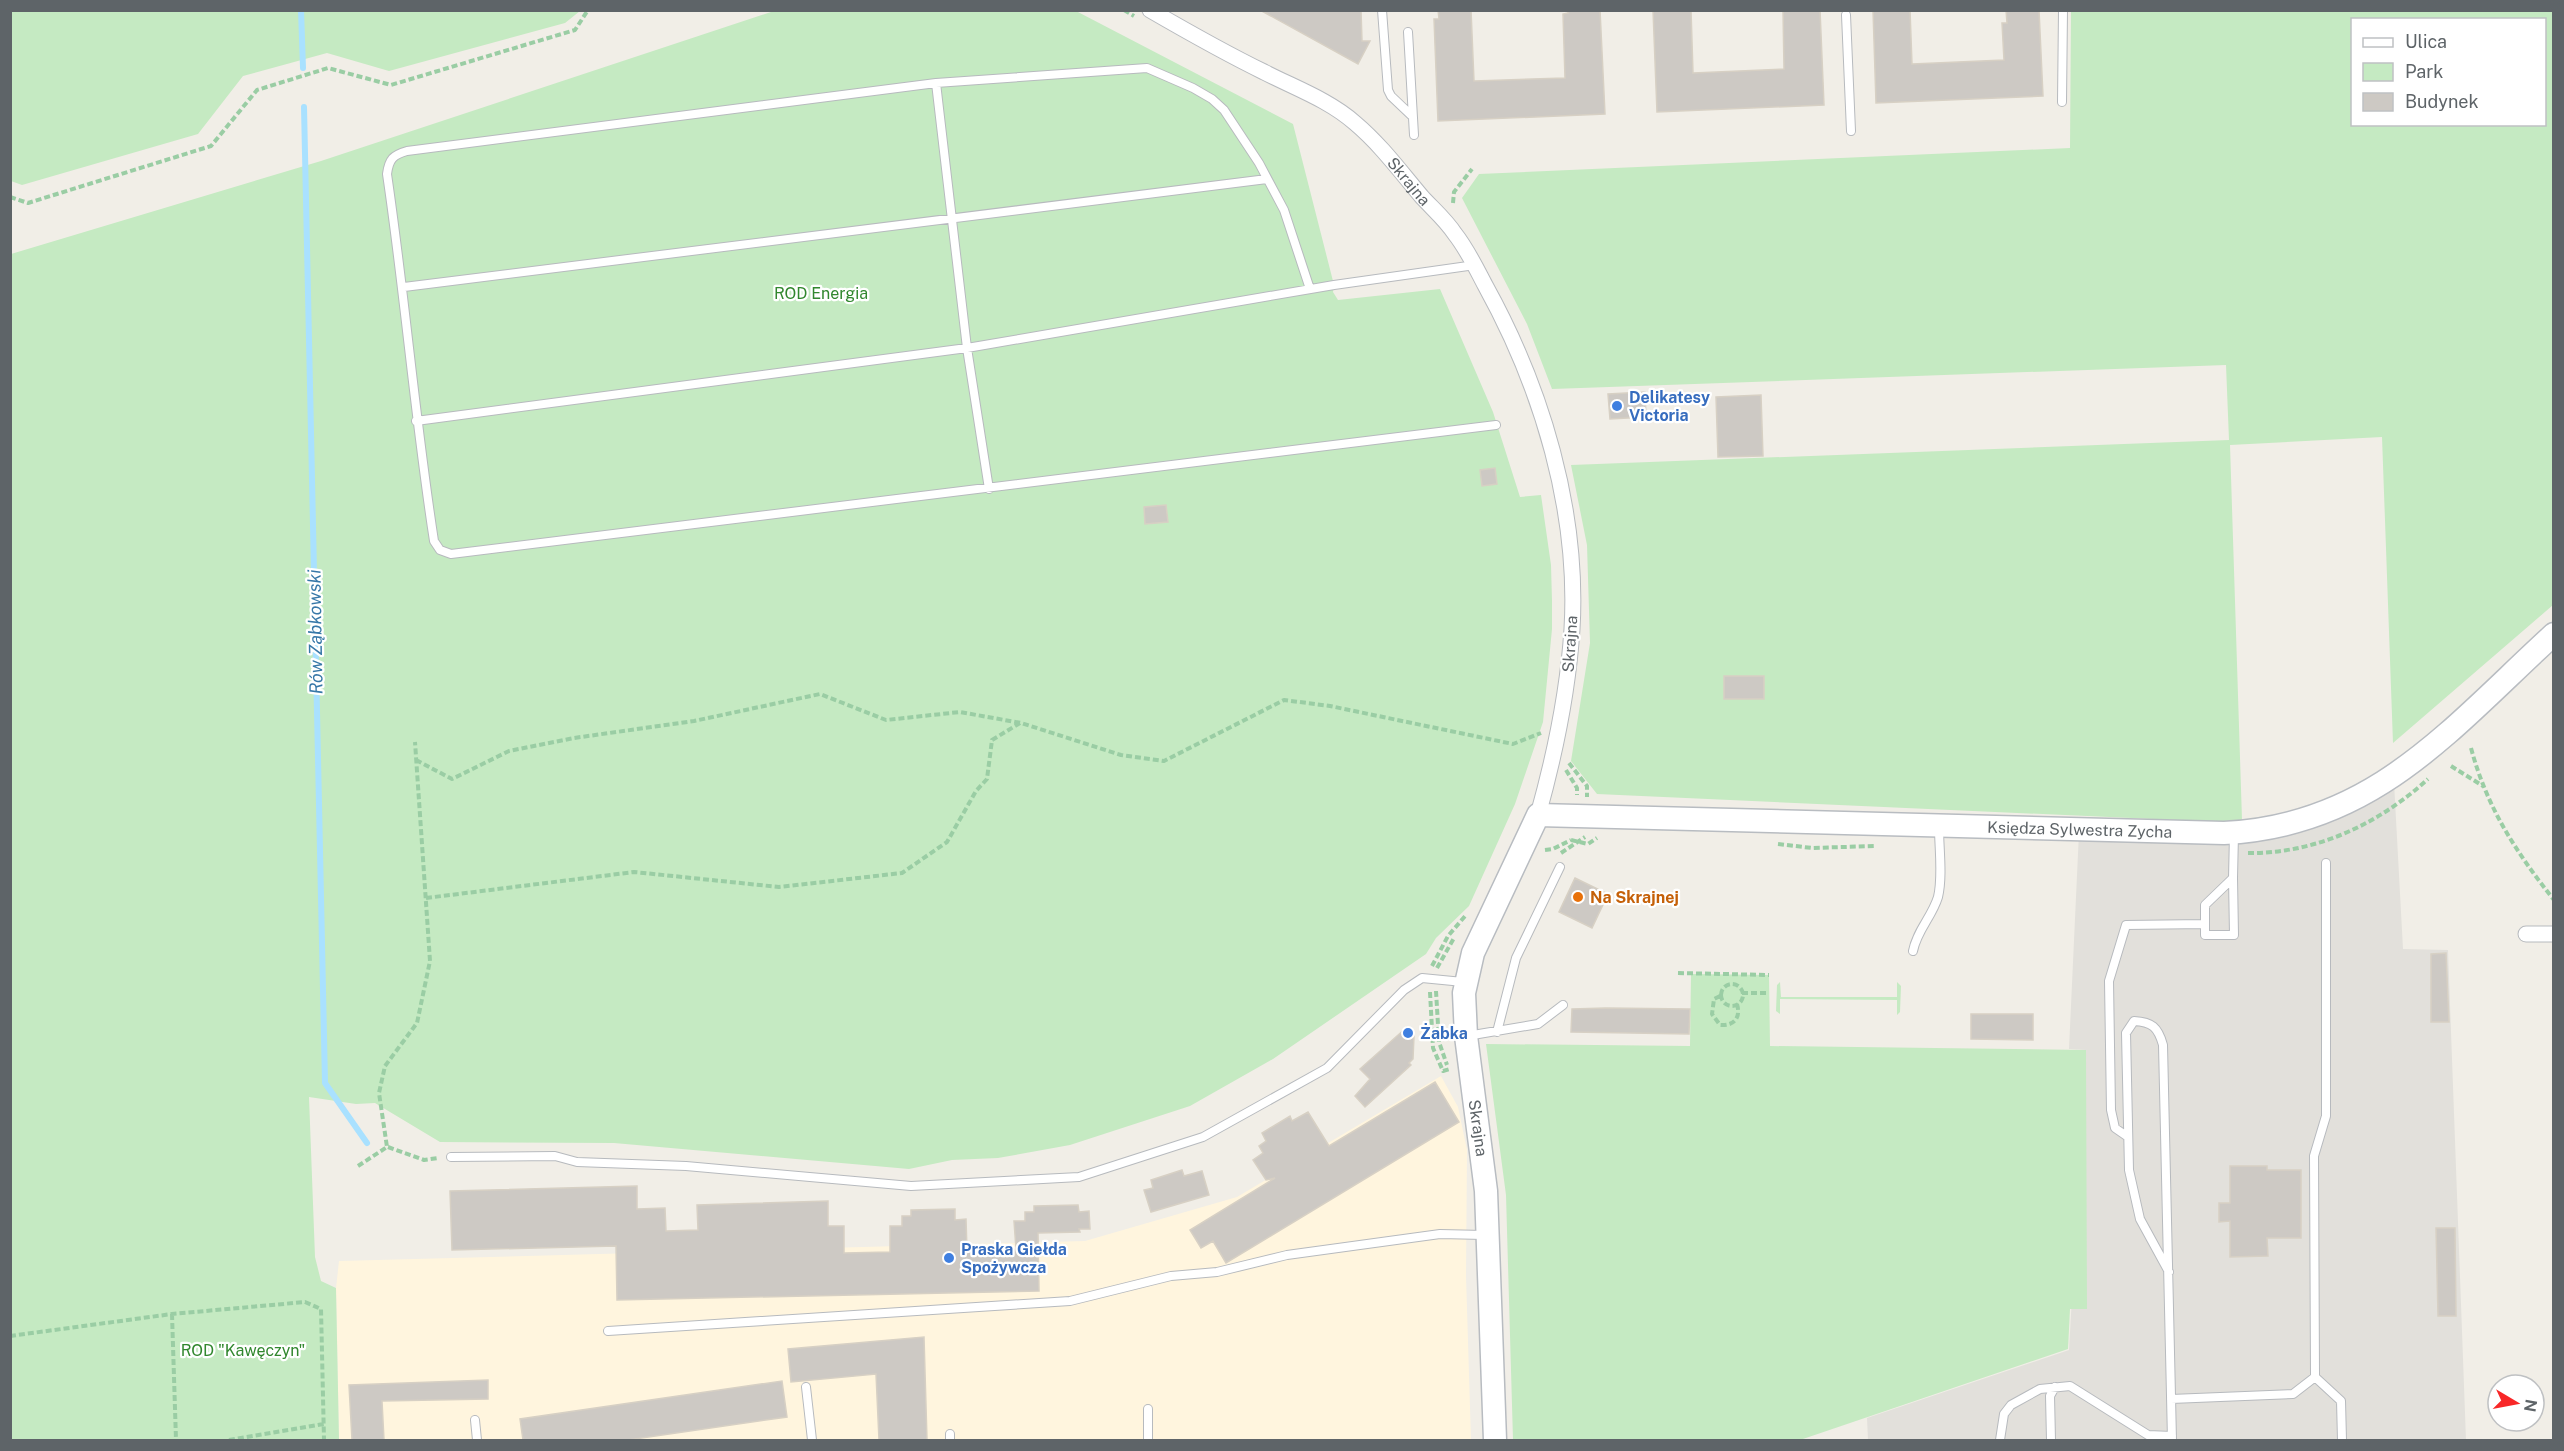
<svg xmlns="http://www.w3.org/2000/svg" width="2564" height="1451" font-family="'Public Sans',sans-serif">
	<rect width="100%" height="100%" fill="#f1eee7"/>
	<path fill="#fff5de" d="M1441,1076L1458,1107L1467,1150L1466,1276L1471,1440H339L336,1288L339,1261L1085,1241L1237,1197Z"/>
	<path fill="#e2e0db" d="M2394,782L2403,949L2448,950L2466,1440H1868L1867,1418L2069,1350L2086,1050L2069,1049L2079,832L2235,835Z"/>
	<path fill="#c5eac2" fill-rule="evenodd" d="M11,10H580V11L565,23L389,71L327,53L243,76L198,134L22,185L11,181Z
		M774,11H1076L1293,124L1334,285L1333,292L1338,300L1440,289L1493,412L1520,497L1541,495L1551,565L1552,601V629L1543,722L1515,804L1469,906L1436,938L1426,954L1273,1059L1190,1106L1070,1145L998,1158L952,1160L909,1169L614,1143L440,1142L375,1103L356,1104L309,1097L315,1257L321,1281L336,1288L339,1440H11V254L321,161Z
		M2071,11H2553V605L2393,743L2382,437L2230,445L2242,820L2220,822L1597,794L1571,761L1590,643L1587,545L1571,465L2229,440L2226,365L1552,389L1527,324L1462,198L1479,174L2070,148ZM2352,20H2544V124H2352Z
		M1691,974L1769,975L1770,1046L2086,1050L2087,1309H2070L2068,1349L1800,1440H1513L1506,1195L1486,1044L1690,1046Z
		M1780,982L1781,997H1897V982L1901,986L1900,1012L1897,1015V1000L1780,999V1014L1776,1011L1777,985Z"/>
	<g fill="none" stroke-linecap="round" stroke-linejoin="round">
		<path stroke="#a9e1ff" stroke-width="6" d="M301,10L303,68
			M304,107L325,1083L367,1143"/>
	</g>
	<path fill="#cdc9c4" stroke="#d7d0c4" stroke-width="1.5" d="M1260,10H1361L1362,41H1370L1358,64Z
		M1438,10H1471L1474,81L1565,78L1563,14L1568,13V10H1600L1605,114L1438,121L1434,19H1439Z
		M1653,10H1691L1693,73L1784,69L1783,10H1820L1824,105L1657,112Z
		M1873,10H1910L1912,64L2004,60L2002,23H2007L2006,10H2039L2043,96L1876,103Z
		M1645,392L1646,417L1610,419L1608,394Z
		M1761,395L1763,456L1718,457L1716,397Z
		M1495,468L1497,484L1482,486L1480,470Z
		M1166,505L1168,522L1145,524L1144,507Z
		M1724,676H1764V699H1724Z
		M1575,878L1608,894L1592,928L1559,912Z
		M2446,953L2449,1022H2431V954Z
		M1606,1008L1690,1009L1689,1034L1571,1032L1572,1009Z
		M1971,1014H2033V1040L1971,1039Z
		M1407,1027L1414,1036L1413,1059L1409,1063L1411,1065L1365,1107L1355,1096L1370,1079L1360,1069Z
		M1435,1082L1459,1122L1226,1263L1213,1241L1201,1248L1190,1230L1275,1178L1266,1180L1253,1160L1263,1153L1259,1146L1266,1141L1262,1133L1290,1116L1292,1121L1308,1112L1329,1146Z
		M2230,1166H2267V1170H2301V1238H2267L2268,1256L2230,1257V1221L2219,1222V1203H2230Z
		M1182,1170L1184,1176L1202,1171L1209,1195L1151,1212L1144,1190L1153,1188L1151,1180Z
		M637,1186V1209L665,1208L666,1231L698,1230L697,1205L828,1201V1226H844V1253L890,1252V1226H902V1216H911V1210L955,1209V1220L966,1219L967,1251L1016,1249L1014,1221H1025V1212H1034V1206L1078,1205L1079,1212L1089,1211L1090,1229H1079L1080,1232L1038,1233L1039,1291L617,1300L616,1246L452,1250L450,1191Z
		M2436,1228H2455L2456,1316H2438Z
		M924,1337L927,1440H879L876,1374L791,1382L788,1349Z
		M488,1380V1399L382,1401L384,1440H352L349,1385Z
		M782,1381L787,1417L628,1440H523L520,1419Z"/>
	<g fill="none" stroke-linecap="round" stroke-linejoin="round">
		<defs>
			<path id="lane" d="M1382,10L1388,90L1391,96L1411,115
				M1846,15L1851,131
				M1408,32L1414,135
				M936,83L967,348L989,489
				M2062,102L2063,10
				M404,287L1267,179
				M1310,289L1284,210L1259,163L1224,110L1212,99L1193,88L1147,68L936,83L407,151C393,155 389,159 387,174C405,296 415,419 434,541L440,550L451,554L1496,425
				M416,421L967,348L1334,285L1475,265
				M2326,863V1116L2314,1156L2315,1377L2341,1401L2342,1440
				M2233,878L2234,935H2205V905L2233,878L2234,834
				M1913,951C1917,930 1932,917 1938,897C1943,876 1939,849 1939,827
				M1497,1032L1516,958L1560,867
				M1467,1036L1538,1024L1563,1005
				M2128,1137L2115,1128L2111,1110L2109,981L2126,925L2205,924
				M451,1157L555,1156L577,1162L686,1166L911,1186L1079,1177L1203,1137L1327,1068L1404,990L1422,978L1463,982
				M2169,1272L2140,1219L2129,1170L2126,1033L2134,1021C2152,1022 2158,1027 2163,1045C2165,1177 2170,1308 2172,1440
				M608,1331L1070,1301L1171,1276L1217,1272L1287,1255L1440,1234L1484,1235
				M806,1387L812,1440
				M2171,1399L2293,1394L2315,1377
				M1148,1409V1440
				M475,1420L477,1440
				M950,1434V1440
				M2000,1440L2004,1414L2011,1405L2040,1389L2070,1386L2148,1435L2172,1436
				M2051,1440L2050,1396L2055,1387"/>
			<g id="street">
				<path id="s1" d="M1150,10C1188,32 1225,53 1264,72C1295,88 1329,100 1355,123C1381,145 1400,171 1422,197C1433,209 1446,220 1455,234C1467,249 1476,268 1485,285C1542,388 1579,511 1572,629C1568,693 1555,754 1538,815"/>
				<path d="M2526,934H2554"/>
			</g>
			<g id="secondary">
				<path id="s2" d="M1495,1440L1486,1191L1466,1036L1464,993L1473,953L1538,815L2224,833C2374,826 2451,728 2554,634"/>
			</g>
		</defs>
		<use href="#lane" stroke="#b7babe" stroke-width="10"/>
		<use href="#street" stroke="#b7babe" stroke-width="17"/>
		<use href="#secondary" stroke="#b8bcc1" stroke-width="25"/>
		<path stroke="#9acda4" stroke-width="4" stroke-dasharray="6 3" stroke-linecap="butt" d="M1124,10L1134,16
			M10,197L28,203L211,146L257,90L328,68L391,85L575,30L588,10
			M1453,203L1454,192L1472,169
			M2471,748C2487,808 2516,852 2554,900
			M416,760L452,779L509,751L574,738L694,721L820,694L886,720L960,712L1021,723L1121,755L1164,761L1284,700L1330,706L1513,744L1541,733
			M1569,763L1587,786V797
			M2451,766L2483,786
			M1566,770L1577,788V795
			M1571,840L1588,844L1597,838
			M1778,844L1812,848L1875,846
			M1545,850L1553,849L1571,840
			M1561,853L1585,837
			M2248,853C2315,854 2379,824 2428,779
			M426,898L634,872L779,887L902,873L947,842L976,791L987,779L992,740L1020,723
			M1432,966L1448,936L1466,915
			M1437,968L1454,938
			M1678,973L1769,975
			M1721 995a11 11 0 1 1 22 0a11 11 0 1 1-22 0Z
			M1436,991L1439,1042L1447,1065
			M1430,992L1433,1048L1443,1071L1450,1069
			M1742,993H1769
			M1720,996L1714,999L1712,1014L1720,1025C1734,1026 1741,1018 1737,1004
			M388,1147L424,1160L438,1158
			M358,1166L387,1147L379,1093L385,1066L417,1023L430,961L415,742
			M172,1314L176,1440
			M10,1336L172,1314L305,1302L321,1309L324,1440
			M229,1440L324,1424"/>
		<use href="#lane" stroke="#fff" stroke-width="8"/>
		<use href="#street" stroke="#fff" stroke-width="15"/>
		<use href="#secondary" stroke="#fff" stroke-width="22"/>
	</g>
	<g fill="#3f7fe0" stroke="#fff" stroke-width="2">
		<circle cx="1617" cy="406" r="6"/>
		<circle cx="1408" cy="1033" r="6"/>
		<circle cx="949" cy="1258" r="6"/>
	</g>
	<circle fill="#e8710a" stroke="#fff" stroke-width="2" cx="1578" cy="897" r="6"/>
	<g text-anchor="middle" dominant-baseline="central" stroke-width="4.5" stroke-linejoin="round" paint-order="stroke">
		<g font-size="16" fill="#5e6468" stroke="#fff">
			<text stroke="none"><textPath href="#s1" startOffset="314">Skrajna</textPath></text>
			<text transform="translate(1570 644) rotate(-86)">Skrajna</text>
			<text stroke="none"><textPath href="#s2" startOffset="1184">Księdza Sylwestra Zycha</textPath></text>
			<text transform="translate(1478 1128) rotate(82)">Skrajna</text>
		</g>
		<g font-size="16" fill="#31872e" stroke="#fff">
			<text x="821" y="293">ROD Energia</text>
			<text x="243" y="1350">ROD "Kawęczyn"</text>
		</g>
		<g font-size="16" font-weight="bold" fill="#366cbe" stroke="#fff" text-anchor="start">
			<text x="1629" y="397">Delikatesy<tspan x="1629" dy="18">Victoria</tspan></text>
			<text x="1420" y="1033">Żabka</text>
			<text x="961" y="1249">Praska Giełda<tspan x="961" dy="18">Spożywcza</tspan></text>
		</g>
		<g font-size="16" font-weight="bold" fill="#c56008" stroke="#fff" text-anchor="start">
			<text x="1590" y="897">Na Skrajnej</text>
		</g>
		<g font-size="18" font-style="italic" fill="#3778a8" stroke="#fff">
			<text transform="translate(315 632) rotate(-91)">Rów Ząbkowski</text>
		</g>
	</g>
	<rect width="2564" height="1451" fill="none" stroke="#5e6468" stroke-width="24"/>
	<rect x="2351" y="18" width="195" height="108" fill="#ffffff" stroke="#bfc1c3" stroke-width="1.5"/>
	<rect x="2363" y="38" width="30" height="9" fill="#ffffff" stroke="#bfc1c3" stroke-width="1.5"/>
	<text x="2405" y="48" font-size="18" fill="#5e6468">Ulica</text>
	<rect x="2363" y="63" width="30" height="18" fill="#c5eac2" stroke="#bfc1c3" stroke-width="1.5"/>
	<text x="2405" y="78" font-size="18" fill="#5e6468">Park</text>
	<rect x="2363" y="93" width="30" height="18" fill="#cdc9c4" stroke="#bfc1c3" stroke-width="1.5"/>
	<text x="2405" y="108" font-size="18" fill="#5e6468">Budynek</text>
	<g transform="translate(2516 1403) rotate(100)"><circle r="28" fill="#ffffff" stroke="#bfc1c3" stroke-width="1.5"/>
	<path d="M0-4.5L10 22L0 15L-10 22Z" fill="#f82728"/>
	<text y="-9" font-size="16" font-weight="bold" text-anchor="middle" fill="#5e6468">N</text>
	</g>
</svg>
